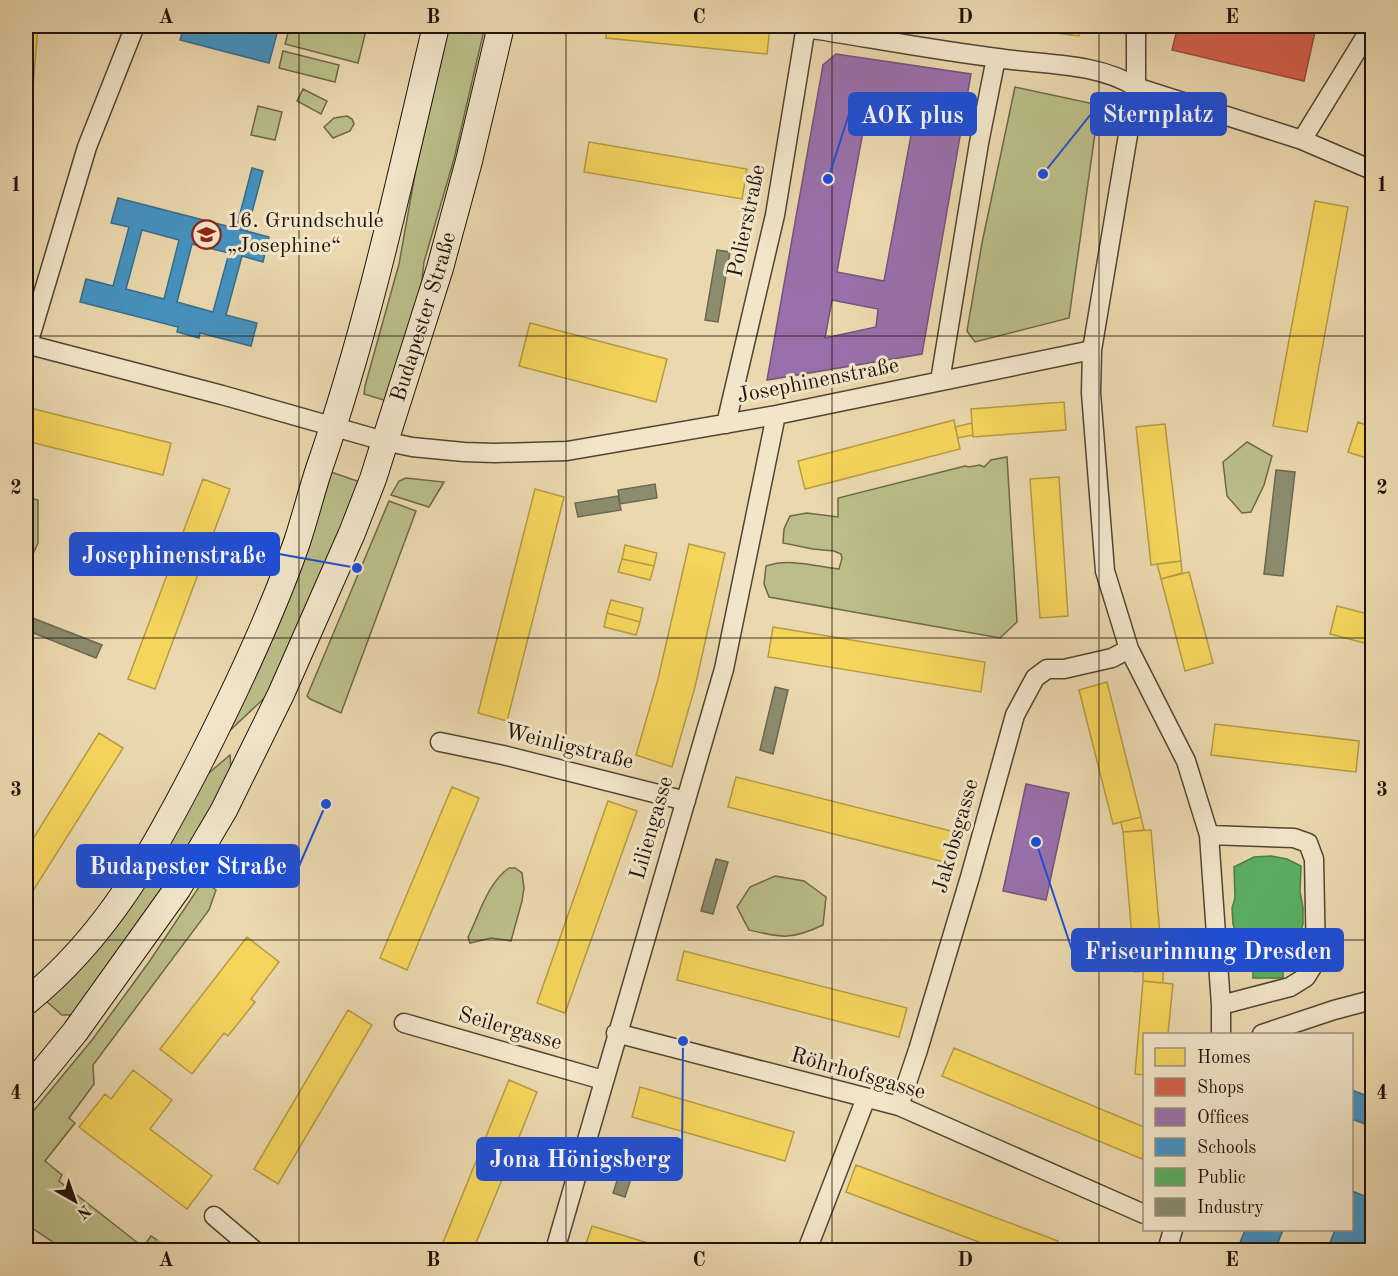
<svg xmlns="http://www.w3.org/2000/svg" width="1398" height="1276" font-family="'Old Standard TT',serif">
	<rect width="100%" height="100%" fill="#ebd8ae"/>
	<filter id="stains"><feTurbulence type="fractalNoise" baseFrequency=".00333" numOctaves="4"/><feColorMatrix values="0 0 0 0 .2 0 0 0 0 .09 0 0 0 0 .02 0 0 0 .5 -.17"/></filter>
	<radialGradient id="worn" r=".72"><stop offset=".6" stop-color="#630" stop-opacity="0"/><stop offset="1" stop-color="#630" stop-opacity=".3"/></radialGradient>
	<path fill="#bbbe88" stroke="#6d694a" stroke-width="1.5" d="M290,26H367L358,63L285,44Z
		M449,26H485L454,159L424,262L419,308L387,401L364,394L365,386L399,264L416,169Z
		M283,51L339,65L335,82L279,68Z
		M1015,87L1099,105L1069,318L975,342L967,331L982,243Z
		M303,89L327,101L321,114L297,101Z
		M258,106L282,112L275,140L251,135Z
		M347,116L352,119L354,124L350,131L333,138L324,127L334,118Z
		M1247,442L1272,456L1264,485L1251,512L1242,513L1227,496L1223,462Z
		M1007,457L1017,622L1000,638L769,597L764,584L766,566C790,558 814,566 839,569L842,558L841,554L834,551L813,549L783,543L784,529L790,516L807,513L838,517V498L965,466L969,467L980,465L984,467L991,460Z
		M331,472L360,482L276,687L222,738Z
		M406,478L444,482L429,507L391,495L399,481Z
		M26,497L38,500V543L26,569Z
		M389,501L416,511L341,713L310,699L307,696Z
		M230,755L231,770L193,849L73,1015H62L46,1001L84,964L203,778Z
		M509,868H515L522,873L524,888L522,901L511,941L491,938L470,943L468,937C479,915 488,882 509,868Z
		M775,876L804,881L826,897L823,925C791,940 783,938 749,930L737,907L750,887Z
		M203,881L216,890L209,910L93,1065L94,1084L69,1118L75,1123L45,1161L62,1175L59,1181L143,1247L151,1236L157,1240L150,1250H65L26,1224V1126L31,1114L92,1040L149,962Z"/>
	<path fill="#f6d55c" stroke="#b69b44" stroke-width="1.5" d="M26,26H38L26,173Z
		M607,26H770L767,54L606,38Z
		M1001,26H1080L1079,36Z
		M589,142L747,169L742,199L584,172Z
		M1315,201L1348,207L1307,432L1273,426Z
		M530,323L667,359L656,402L519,366Z
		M1064,402L1066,430L973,437L971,409Z
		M26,407L171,443L163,475L26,441Z
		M954,420L960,449L805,489L798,461Z
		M1358,422L1372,427V460L1348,452Z
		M972,423L973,435L958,438L955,427Z
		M1165,424L1181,561L1151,565L1136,427Z
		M1059,477L1068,616L1040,618L1030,479Z
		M203,479L230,489L155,689L128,679Z
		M535,489L564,497L507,721L478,713Z
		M689,544L725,553L695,687L672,767L636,755L658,679Z
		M625,545L657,553L654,566L622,559Z
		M622,559L654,566L650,580L618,572Z
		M1181,561L1182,573L1161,579L1157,564Z
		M1189,572L1213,663L1185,671L1161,579Z
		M611,600L643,608L640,622L607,613Z
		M1337,606L1372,615V645L1330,634Z
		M607,613L640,622L636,635L604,627Z
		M773,627L985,662L981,692L768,657Z
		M1107,682L1141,817L1113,824L1079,690Z
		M1215,724L1359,741L1356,772L1211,755Z
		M99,733L123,748L26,902V850Z
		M736,777L959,833L952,864L728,807Z
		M452,787L479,798L407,970L380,958Z
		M608,801L637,811L565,1013L537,1003Z
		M1141,817L1144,830L1123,832L1121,822Z
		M1151,830L1163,969L1135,972L1123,832Z
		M247,937L279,962L251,999L255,1002L228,1036L224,1033L192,1074L160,1049Z
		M684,951L907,1008L899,1037L677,980Z
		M1163,969V983L1143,981V971Z
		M1143,981L1173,984L1168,1034H1144V1075L1135,1074Z
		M348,1010L372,1025L278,1184L254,1169Z
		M954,1048L1144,1127V1151L1142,1159L942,1076Z
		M133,1070L172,1100L150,1129L212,1176L187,1209L79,1127L105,1094L111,1099Z
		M509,1080L537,1092L508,1165L473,1250H440Z
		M640,1087L794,1132L785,1161L632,1117Z
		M856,1165L1058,1241L1055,1250H1000L846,1192Z
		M592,1226L671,1250H584Z
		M157,1240L172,1250H150Z"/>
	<path fill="#d6604d" stroke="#9f4939" stroke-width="1.5" d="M1178,26H1289L1315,32L1304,81L1172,50Z"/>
	<path fill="#9970ab" stroke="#74547b" stroke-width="1.5" fill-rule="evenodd" d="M836,54L971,74L922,354L767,380L823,65ZM865,121L912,130L884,281L837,272ZM832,300L878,309L876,327L825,338Z
		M1026,784L1069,793L1046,900L1003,891Z"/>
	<path fill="#4393c3" stroke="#386d8c" stroke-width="1.5" fill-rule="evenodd" d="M184,26H279L269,63L180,40Z
		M252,168L263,171L247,231L236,229Z
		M118,198L269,237L263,262L242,256L226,315L257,323L251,346L200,333L199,338L177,332L178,327L80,302L86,279L113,286L129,227L111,223ZM142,230L179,240L164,299L126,289ZM192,244L229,253L213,312L177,302Z
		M1352,1090L1372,1098V1127L1352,1119Z
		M1352,1191L1372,1199V1250H1327L1335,1230H1352Z
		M1245,1230H1283L1275,1250H1237Z"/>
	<path fill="#5aae61" stroke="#488047" stroke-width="1.5" d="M1271,856L1287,859L1301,866L1300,892L1303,907V924L1300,932L1302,961L1283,962V978H1253V963L1234,961V938L1236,933L1233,924L1232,908L1235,898L1234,867L1254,857Z"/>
	<path fill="#8c8c6e" stroke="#6b6850" stroke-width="1.5" d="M717,250L730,252L718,322L705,320Z
		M1276,470L1295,472L1283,576L1264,574Z
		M655,484L657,498L620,504L618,490Z
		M618,496L621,510L578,517L575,503Z
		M30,617L102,645L96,658L26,630V621L29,622Z
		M775,687L788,690L773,754L760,750Z
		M716,859L728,862L713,914L701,911Z
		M625,1156L637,1160L625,1197L613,1193Z"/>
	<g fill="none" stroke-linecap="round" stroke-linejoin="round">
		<defs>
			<path id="minor" d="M1136,26V87L1092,350L1091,393L1105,571L1129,649L1186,761L1209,835L1221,1005V1034
				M806,28C870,38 933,50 997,58C1043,65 1096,62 1136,87L1302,140L1372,170
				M1302,140L1372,26
				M26,344L222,395L384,441L412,447L464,452L495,453L567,451L776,415L1092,350
				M28,344L87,147L135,26
				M940,381L979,143L996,58
				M726,424L775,215L806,26
				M440,742L503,755L686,801
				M1209,835L1294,838L1308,843L1314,859L1316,961L1306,977L1290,987L1221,1005
				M404,1023L603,1080
				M616,1033L899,1106L1144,1214
				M1262,1034L1334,1010L1372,1000
				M899,1106L918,1050L970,877L1015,715L1035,678L1047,669H1064L1112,658L1129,649
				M214,1216L254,1250
				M555,1250L724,669L776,415
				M807,1250L866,1098
				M1167,1250L1173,1230"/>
			<g id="secondary">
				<path d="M26,1002C108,936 154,851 201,759C237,688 271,616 297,542C305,518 311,493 319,469C369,324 401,174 436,26"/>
				<path id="s1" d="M26,1092L75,1032L178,888L224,810L281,694L352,533L373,479L440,268L469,161L501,26"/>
			</g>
		</defs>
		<use href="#minor" stroke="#524534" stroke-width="21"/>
		<use href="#secondary" stroke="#1f140b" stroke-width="28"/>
		<use href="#minor" stroke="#f2e6ca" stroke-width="18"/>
		<use href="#secondary" stroke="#f2e6ca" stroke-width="26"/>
	</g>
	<path fill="none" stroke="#1f140b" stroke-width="1.5" stroke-opacity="0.55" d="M299,26V1250M566,26V1250M832,26V1250M1099,26V1250M26,336H1372M26,638H1372M26,940H1372"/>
	<defs>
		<symbol id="school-ring" viewBox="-11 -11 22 22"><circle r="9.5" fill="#f2e6ca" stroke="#8f2418" stroke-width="1.5"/><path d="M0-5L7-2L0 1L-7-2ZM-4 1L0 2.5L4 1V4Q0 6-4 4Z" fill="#8f2418"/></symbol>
	</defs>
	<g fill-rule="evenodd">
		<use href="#school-ring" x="190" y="218" width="33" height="33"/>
	</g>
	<g text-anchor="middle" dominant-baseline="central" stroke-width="6" stroke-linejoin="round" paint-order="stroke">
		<g font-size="22" fill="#1f140b" stroke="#f2e6ca" text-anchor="start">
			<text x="227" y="221">16. Grundschule<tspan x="227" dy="25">„Josephine“</tspan></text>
		</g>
		<g font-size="22" fill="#1f140b" stroke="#f2e6ca">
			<text transform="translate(747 221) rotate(-78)">Polierstraße</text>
			<text stroke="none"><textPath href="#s1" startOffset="878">Budapester Straße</textPath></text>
			<text transform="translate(818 381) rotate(-11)">Josephinenstraße</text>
			<text transform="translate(569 747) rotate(14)">Weinligstraße</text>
			<text transform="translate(652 828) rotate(-74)">Liliengasse</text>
			<text transform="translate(956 836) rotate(-74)">Jakobsgasse</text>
			<text transform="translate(510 1029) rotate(16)">Seilergasse</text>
			<text transform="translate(858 1074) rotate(16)">Röhrhofsgasse</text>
		</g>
	</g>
	<path fill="none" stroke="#1d4ed8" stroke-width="2" d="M1043 174L1091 114M828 179L849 114M357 568L279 554M326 804L299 866M1036 842L1072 950M683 1041L682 1159"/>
	<g fill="#1d4ed8" stroke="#f2e6ca" stroke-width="2">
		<circle cx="1043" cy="174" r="6"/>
		<circle cx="828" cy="179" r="6"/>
		<circle cx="357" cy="568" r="6"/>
		<circle cx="326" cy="804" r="6"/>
		<circle cx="1036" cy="842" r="6"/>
		<circle cx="683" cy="1041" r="6"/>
	</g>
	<g fill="#1d4ed8" stroke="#1d4ed8" stroke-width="2">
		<rect x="1091" y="93" width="135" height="42" rx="6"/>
		<rect x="849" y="93" width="127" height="42" rx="6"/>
		<rect x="70" y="533" width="209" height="42" rx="6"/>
		<rect x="77" y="845" width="222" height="42" rx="6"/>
		<rect x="1072" y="929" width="271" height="42" rx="6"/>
		<rect x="477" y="1138" width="205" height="42" rx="6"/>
	</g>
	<g font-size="24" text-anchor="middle" font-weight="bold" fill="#fff">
		<text x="1158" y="122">Sternplatz</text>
		<text x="912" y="123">AOK plus</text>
		<text x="174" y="563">Josephinenstraße</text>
		<text x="188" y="874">Budapester Straße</text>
		<text x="1208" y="959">Friseurinnung Dresden</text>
		<text x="580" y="1167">Jona Hönigsberg</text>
	</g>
	<rect width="1398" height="1276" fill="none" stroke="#ebd8ae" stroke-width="66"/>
	<rect x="1143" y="1033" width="210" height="198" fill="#f2e6ca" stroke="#9e927e" stroke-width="1.5"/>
	<rect x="1155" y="1048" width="30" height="18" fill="#f6d55c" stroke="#9e927e" stroke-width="1.5"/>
	<text x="1197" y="1063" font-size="18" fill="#1f140b">Homes</text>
	<rect x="1155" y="1078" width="30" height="18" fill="#d6604d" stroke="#9e927e" stroke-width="1.5"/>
	<text x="1197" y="1093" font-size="18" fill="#1f140b">Shops</text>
	<rect x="1155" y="1108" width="30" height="18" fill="#9970ab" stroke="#9e927e" stroke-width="1.5"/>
	<text x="1197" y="1123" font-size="18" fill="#1f140b">Offices</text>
	<rect x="1155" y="1138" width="30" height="18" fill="#4393c3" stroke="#9e927e" stroke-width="1.5"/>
	<text x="1197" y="1153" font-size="18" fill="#1f140b">Schools</text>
	<rect x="1155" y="1168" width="30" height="18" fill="#5aae61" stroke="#9e927e" stroke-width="1.5"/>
	<text x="1197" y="1183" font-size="18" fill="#1f140b">Public</text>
	<rect x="1155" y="1198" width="30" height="18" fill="#8c8c6e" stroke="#9e927e" stroke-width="1.5"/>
	<text x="1197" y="1213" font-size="18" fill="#1f140b">Industry</text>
	<g transform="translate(75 1201) rotate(140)" stroke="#f2e6ca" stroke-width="4.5" paint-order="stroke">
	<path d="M0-4.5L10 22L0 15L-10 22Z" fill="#1f140b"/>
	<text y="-9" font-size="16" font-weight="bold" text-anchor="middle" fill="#1f140b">N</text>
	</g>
	<rect x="33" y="33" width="1332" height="1210" fill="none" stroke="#1f140b" stroke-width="2"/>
	<g font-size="20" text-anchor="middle" font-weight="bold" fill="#1f140b">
		<text x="166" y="23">A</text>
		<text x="433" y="23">B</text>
		<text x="699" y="23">C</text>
		<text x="965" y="23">D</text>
		<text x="1232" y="23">E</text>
		<text x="16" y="191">1</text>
		<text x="1382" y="191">1</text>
		<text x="16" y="494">2</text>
		<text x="1382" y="494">2</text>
		<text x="16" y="796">3</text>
		<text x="1382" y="796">3</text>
		<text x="16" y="1099">4</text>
		<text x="1382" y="1099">4</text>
		<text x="166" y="1266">A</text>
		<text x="433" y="1266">B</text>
		<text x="699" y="1266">C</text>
		<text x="965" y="1266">D</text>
		<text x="1232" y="1266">E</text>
	</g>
	<rect width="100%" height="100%" filter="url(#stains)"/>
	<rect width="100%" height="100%" fill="url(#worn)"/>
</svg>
